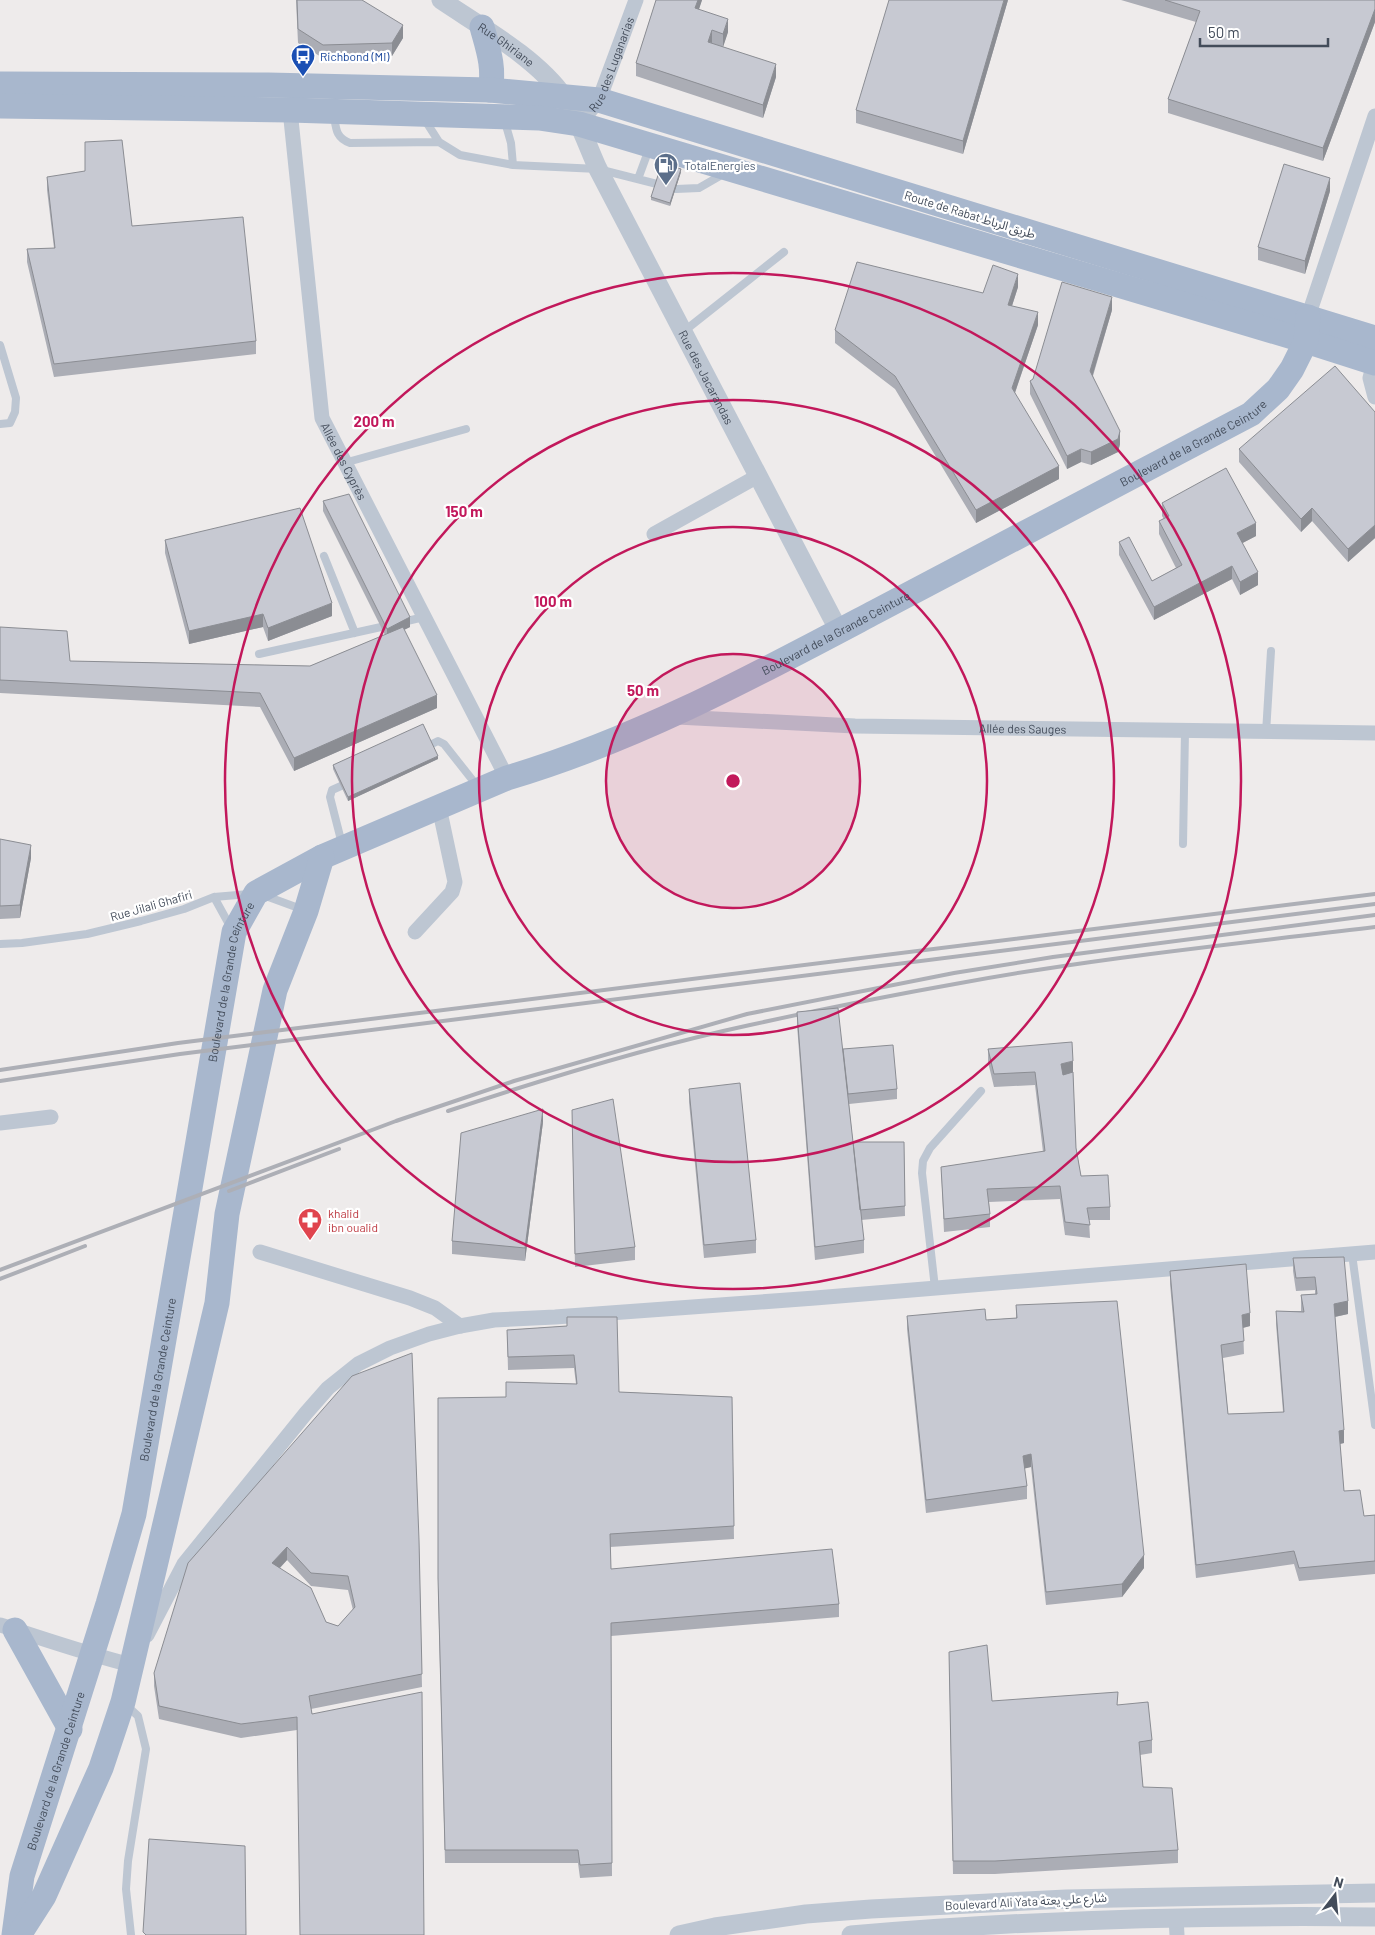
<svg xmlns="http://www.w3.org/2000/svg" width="1375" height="1935" font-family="Barlow,'Noto Sans Arabic',sans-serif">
	<rect width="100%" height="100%" fill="#eeebeb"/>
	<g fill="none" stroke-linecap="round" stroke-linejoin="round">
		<path stroke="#bdc6d2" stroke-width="8" d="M334,116C336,129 336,138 350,143L439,142
			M425,120L439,142L460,155L513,165L598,169L657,184
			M505,122L511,143L513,165
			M638,179L649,149
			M676,189L699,188L725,173
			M683,332L784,252
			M0,345L16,398L15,412L10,423L0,424
			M344,463L466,429
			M324,556L355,633
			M407,621L424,617
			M259,654L381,627
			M1266,733L1271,651
			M432,744L438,741L444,744L478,787
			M341,786L332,790L330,797L342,844
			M1183,844L1185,732
			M263,895L304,910
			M214,897L231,928
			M0,944L22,943L87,934L141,921L184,909L214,897L249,894
			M1352,1254L1375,1425
			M935,1288L922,1173L923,1161L930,1148L981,1091
			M126,1705L138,1716L146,1749L128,1861L126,1889L131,1935"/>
		<g stroke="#bdc6d2" stroke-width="15">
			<path id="s1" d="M290,110L322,418L507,778"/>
			<path id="s2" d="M579,124L599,100L636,0"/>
			<path d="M1308,317L1375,116"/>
			<path d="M1374,363L1370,378L1375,397"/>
			<path d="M654,534L758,476"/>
			<path id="s3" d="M677,717L855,726L1375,733"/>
			<path d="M415,932L452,892L455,882L439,807"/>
			<path d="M0,1123L51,1117"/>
			<path d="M260,1252L410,1298L435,1308L460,1326"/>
			<path d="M0,1625C44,1639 87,1654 131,1665L135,1658"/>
			<path d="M147,1635L184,1564L306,1413L328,1388L358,1364L390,1348L429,1334L460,1326L494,1320L555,1317L815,1298L1375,1252"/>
			<path d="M1176,1918L1177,1935"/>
		</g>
		<g stroke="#bdc6d2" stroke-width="19">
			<path id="s4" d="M441,0C481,27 537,58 564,97C579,119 587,145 598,169L839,631"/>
			<path d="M679,1935L715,1927L806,1914L871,1909L1066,1899L1375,1893"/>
			<path d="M851,1935C1025,1920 1201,1915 1375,1917"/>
		</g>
		<g stroke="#a8b7cd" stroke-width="25">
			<path d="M482,27C488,49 495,68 490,90"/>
			<path d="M0,84L268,85L490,90L599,100L1375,338"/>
			<path d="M0,106L290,110L539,118L579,124L1306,341L1375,363"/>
			<path d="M15,1630L70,1729"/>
			<path id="s5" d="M14,1935L22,1876L108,1604L134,1514L234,932L256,893L322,857L507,778C636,740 756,675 875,612C1000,546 1125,480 1251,414L1278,389L1292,369L1306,341L1308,317"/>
			<path d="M19,1935L44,1896L101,1768L123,1702L217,1303L227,1214L275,990L306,911L322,857"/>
		</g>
		<path stroke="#adafb6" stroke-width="4" d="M0,1070L178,1043L1375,894
			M0,1081L180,1054L1375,904
			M448,1111C547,1078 648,1047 750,1025C818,1010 887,996 955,984C1094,958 1235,944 1375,927
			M229,1191L339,1149
			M0,1270L396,1121L514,1081L747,1014L954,973L1053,957L1375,915
			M0,1279L85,1246"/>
	</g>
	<path fill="#abadb5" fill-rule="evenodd" d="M296,0H362L403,38L392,56L323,58L298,43Z
		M656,0H702L699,9L728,32L723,47L776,77L763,118L636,76V63Z
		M1008,0L963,154L856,123V110Z
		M1121,0H1375V22L1323,161L1168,113V99L1196,22Z
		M681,172L670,206L651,200V197Z
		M47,177L132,226L256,341V354L54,377L27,262V249L54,248L47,190Z
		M1330,191L1305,274L1258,260V247Z
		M1018,287L1012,306L1038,325L1015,393L1059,479L976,523L895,389L835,343V330L983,293Z
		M1112,310L1093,376L1120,444L1118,452L1091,465L1081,462L1067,469L1030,394V381L1033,379Z
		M1375,412V538L1348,562L1312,521L1301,532L1239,462V449Z
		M323,501L410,627L404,630L437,708L294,771L260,707L0,693V627L70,661L310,666L385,635L323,511Z
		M1162,503L1256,536L1242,543L1258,585L1240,595L1232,579L1154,620L1119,555V542L1152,581L1176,568L1159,534V521L1164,519L1162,516Z
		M165,540L332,616L268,641L263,627L189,644L165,553Z
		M438,759L348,801L333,769V765Z
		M0,839L31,858L20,918L0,919Z
		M797,1012L843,1049L897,1089V1099L849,1104L853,1142H904L905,1216L861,1220L864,1240V1253L815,1260L797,1025Z
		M988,1049L1073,1074L1076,1148L1081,1176L1110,1207V1220H1089L1090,1238L1065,1235L1060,1199L989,1202L990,1214V1227L944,1232L941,1167L1043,1152L1035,1085L994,1087L988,1062Z
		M689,1089L756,1240V1253L704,1258L689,1102Z
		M572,1110L635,1247V1260L575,1267Z
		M543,1122L525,1261L452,1254V1241Z
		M1344,1257L1348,1314L1335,1317L1344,1443L1340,1444L1344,1491L1364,1516L1375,1515V1574L1299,1581L1294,1564L1196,1578L1170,1284V1271L1250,1326L1243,1328L1244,1354L1223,1358L1228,1414L1283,1412L1276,1324V1311H1301V1295L1315,1294V1290L1296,1291L1293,1271V1258Z
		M1016,1305L1144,1568L1122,1597L1046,1605L1031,1467L1024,1468L1027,1486V1499L926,1513L907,1329V1316L986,1320L1016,1318Z
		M567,1317L619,1392L732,1397L734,1539L610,1547L611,1569L839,1604V1617L611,1636L612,1876L580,1878L578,1863H445L438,1591L506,1397V1382L576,1384L574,1368L508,1370L507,1330L567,1326Z
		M352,1376L419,1540L422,1687L311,1709L312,1714L297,1730L241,1738L159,1719L154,1686V1673ZM287,1560L311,1586L348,1590L353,1610L338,1626L326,1622L280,1568Z
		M949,1652L992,1701L1118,1705L1152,1740V1753L1140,1755L1143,1787L1178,1850V1863L995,1874H953Z"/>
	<path fill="#8b8d93" d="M698,0H702L695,21V8Z
		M1004,0H1008L963,154V141Z
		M1375,9V22L1323,161V148Z
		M728,19V32L723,47V34Z
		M403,25V38L392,56V43Z
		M712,30V43L708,42Z
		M776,64V77L763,118V105Z
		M681,169V172L670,206V203Z
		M1330,178V191L1305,274V261Z
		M1018,274V287L1008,318V305Z
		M1112,297V310L1090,384V371Z
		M1038,312V325L1012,401V388Z
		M1120,431V444L1118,452L1091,465V452Z
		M1081,449V462L1067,469V456Z
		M1059,466V479L976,523V510Z
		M1312,508V521L1301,532V519Z
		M1256,523V536L1237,546V533Z
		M1375,525V538L1348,562V549Z
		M1232,566V579L1154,620V607Z
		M1258,572V585L1240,595V582Z
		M332,603V616L268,641V628Z
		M263,614V627L189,644V631Z
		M410,617V627L387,638V629Z
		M437,695V708L294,771V758Z
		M438,756V759L348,801V797Z
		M31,845V858L20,918V905Z
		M1073,1061V1074L1061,1077V1064Z
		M543,1109V1122L525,1261V1248Z
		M1348,1301V1314L1334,1317V1304Z
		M1250,1313V1326L1242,1328V1315Z
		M1344,1430V1443L1339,1444V1431Z
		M1031,1454V1467L1023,1469V1456Z
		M287,1547V1560L272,1576V1563Z
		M1144,1555V1568L1122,1597V1584Z"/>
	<path fill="#c7c9d2" stroke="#8b8d93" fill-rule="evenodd" d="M297,0H362L403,25L392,43L323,45L298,29Z
		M656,0H698L695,8L728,19L723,34L712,30L708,42L776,64L763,105L636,63Z
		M889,0H1004L963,141L856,110Z
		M1165,0H1375V9L1323,148L1168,99L1200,11Z
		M122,140L132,226L243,217L256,341L54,364L27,249L55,248L47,177L85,171V142Z
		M662,163L681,169L670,203L651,197Z
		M1284,164L1330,178L1305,261L1258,247Z
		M857,262L983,293L993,265L1018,274L1008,305L1038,312L1012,388L1059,466L976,510L895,376L835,330Z
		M1062,282L1112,297L1090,371L1120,431L1118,439L1091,452L1081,449L1067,456L1030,381L1033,379Z
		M1335,366L1375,412V525L1348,549L1312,508L1301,519L1239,449Z
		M1226,468L1256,523L1237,533L1258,572L1240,582L1232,566L1154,607L1119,542L1129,537L1152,581L1182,565L1159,521L1169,516L1162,503Z
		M349,494L410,617L387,629L323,501Z
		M300,508L332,603L268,628L263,614L189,631L165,540Z
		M0,627L67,631L70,661L310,666L403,627L437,695L294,758L260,693L0,680Z
		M423,724L438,756L348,797L333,765Z
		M0,839L31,845L20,905L0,906Z
		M838,1008L864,1240L815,1247L797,1012Z
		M1072,1042L1073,1061L1061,1064L1063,1075L1073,1072L1076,1148L1081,1176L1108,1175L1110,1207L1087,1208L1090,1225L1065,1222L1060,1186L987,1189L990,1214L944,1219L941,1167L1045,1151L1035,1072L994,1074L988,1049Z
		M893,1045L897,1089L848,1094L843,1049Z
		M740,1083L756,1240L704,1245L689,1089Z
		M613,1099L635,1247L575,1254L572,1110Z
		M543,1109L525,1248L452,1241L461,1133Z
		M853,1142H904L905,1206L860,1210Z
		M1344,1257L1348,1301L1334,1304L1344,1430L1339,1431L1344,1491L1360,1490L1364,1516L1375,1515V1561L1299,1568L1294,1551L1196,1565L1170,1271L1246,1264L1250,1313L1242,1315L1244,1341L1221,1345L1228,1414L1284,1412L1276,1311L1304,1312L1301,1295L1317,1294L1315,1277L1296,1278L1293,1258Z
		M1117,1301L1144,1555L1122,1584L1046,1592L1031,1454L1023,1456L1027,1486L926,1500L907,1316L985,1309L986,1320L1017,1318L1016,1305Z
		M567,1317H617L619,1392L732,1397L734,1526L610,1534L611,1569L832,1549L839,1604L611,1623L612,1863L580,1865L578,1850H445L438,1578V1398L506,1397V1382L577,1384L574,1355L508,1357L507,1330L567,1326Z
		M412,1353L419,1540L422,1674L309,1696L312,1714L422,1692L424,1935H300L297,1717L241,1724L159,1706L154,1673L188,1563L352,1376ZM287,1547L311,1573L348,1576L355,1607L338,1626L326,1622L311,1588L272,1563Z
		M987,1645L992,1701L1118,1692L1117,1705L1148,1702L1152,1740L1139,1742L1143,1787L1172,1788L1178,1850L995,1861H953L949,1652Z
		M149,1839L245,1846L246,1935H146L143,1932Z"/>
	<circle cx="733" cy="781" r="127" fill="#c2185b" fill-opacity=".12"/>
	<g fill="none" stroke="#c2185b" stroke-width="2.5">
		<circle cx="733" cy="781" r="127"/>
		<circle cx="733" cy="781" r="254"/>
		<circle cx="733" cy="781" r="381"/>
		<circle cx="733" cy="781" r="508"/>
	</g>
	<defs>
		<symbol id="bus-pin" viewBox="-11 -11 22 30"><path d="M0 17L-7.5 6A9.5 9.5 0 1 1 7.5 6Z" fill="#1a4fb4" stroke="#fff"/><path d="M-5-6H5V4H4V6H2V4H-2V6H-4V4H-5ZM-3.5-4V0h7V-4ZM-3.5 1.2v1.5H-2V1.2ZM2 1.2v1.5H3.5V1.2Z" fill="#fff"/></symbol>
		<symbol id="fuel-pin" viewBox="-11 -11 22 30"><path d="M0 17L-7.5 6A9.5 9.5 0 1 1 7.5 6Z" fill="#5c6f8a" stroke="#fff"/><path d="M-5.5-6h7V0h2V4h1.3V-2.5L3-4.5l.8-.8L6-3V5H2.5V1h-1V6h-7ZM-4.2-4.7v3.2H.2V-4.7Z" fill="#fff"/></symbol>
		<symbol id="pharmacy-pin" viewBox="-11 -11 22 30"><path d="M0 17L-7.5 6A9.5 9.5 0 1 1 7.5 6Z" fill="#e0444e" stroke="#fff"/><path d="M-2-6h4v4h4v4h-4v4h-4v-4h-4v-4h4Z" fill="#fff"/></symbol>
	</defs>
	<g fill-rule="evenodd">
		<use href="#bus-pin" x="289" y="42" width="28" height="38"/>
		<use href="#fuel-pin" x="652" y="151" width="28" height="38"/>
		<use href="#pharmacy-pin" x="296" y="1206" width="28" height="38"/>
	</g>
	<g text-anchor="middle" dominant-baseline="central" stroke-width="4.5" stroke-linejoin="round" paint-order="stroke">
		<g font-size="12" fill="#434c5a" stroke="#fff">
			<text stroke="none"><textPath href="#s4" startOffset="79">Rue Ghiriane</textPath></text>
			<text stroke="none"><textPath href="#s2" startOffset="69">Rue des Luganarias</textPath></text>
			<text transform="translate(970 214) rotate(17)">Route de Rabat طريق الرباط</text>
			<text stroke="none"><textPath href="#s4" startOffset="472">Rue des Jacarandas</textPath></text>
			<text stroke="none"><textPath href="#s5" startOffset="2115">Boulevard de la Grande Ceinture</textPath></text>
			<text stroke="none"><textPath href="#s1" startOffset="358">Allée des Cyprès</textPath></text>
			<text stroke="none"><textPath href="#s5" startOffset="1710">Boulevard de la Grande Ceinture</textPath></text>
			<text stroke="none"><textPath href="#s3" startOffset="346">Allée des Sauges</textPath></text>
			<text transform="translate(151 905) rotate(-16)">Rue Jilali Ghafiri</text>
			<text stroke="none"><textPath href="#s5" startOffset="980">Boulevard de la Grande Ceinture</textPath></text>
			<text stroke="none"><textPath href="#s5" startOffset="575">Boulevard de la Grande Ceinture</textPath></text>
			<text stroke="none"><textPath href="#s5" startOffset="170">Boulevard de la Grande Ceinture</textPath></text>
			<text transform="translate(1026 1901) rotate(-3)">Boulevard Ali Yata شارع علي يعتة</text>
		</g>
		<g font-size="12" fill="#164399" stroke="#fff" text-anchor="start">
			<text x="320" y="56">Richbond (MI)</text>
		</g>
		<g font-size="12" fill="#4e5e75" stroke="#fff" text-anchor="start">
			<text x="684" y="165">TotalEnergies</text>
		</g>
		<g font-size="12" fill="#be3a42" stroke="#fff" text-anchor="start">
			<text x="328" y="1213">khalid<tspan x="328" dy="14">ibn oualid</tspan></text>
		</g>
	</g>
	<circle cx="733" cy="781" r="8" fill="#c2185b" stroke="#fff" stroke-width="2.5"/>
	<g font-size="15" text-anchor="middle" font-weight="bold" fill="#c2185b" stroke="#fff" stroke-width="4.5" stroke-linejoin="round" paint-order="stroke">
		<text x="374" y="427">200 m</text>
		<text x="464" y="517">150 m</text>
		<text x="553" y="607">100 m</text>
		<text x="643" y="696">50 m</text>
	</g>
	<g transform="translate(1335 1895) rotate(16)" stroke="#ffffff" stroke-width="4" paint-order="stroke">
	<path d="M0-4L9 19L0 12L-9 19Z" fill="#434c5a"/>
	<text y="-8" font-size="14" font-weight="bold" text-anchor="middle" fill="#434c5a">N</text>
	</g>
	<path d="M1200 38v8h128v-8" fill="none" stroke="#434c5a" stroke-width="2.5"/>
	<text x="1208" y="38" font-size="15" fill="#434c5a" stroke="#ffffff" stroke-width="4" paint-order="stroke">50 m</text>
</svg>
